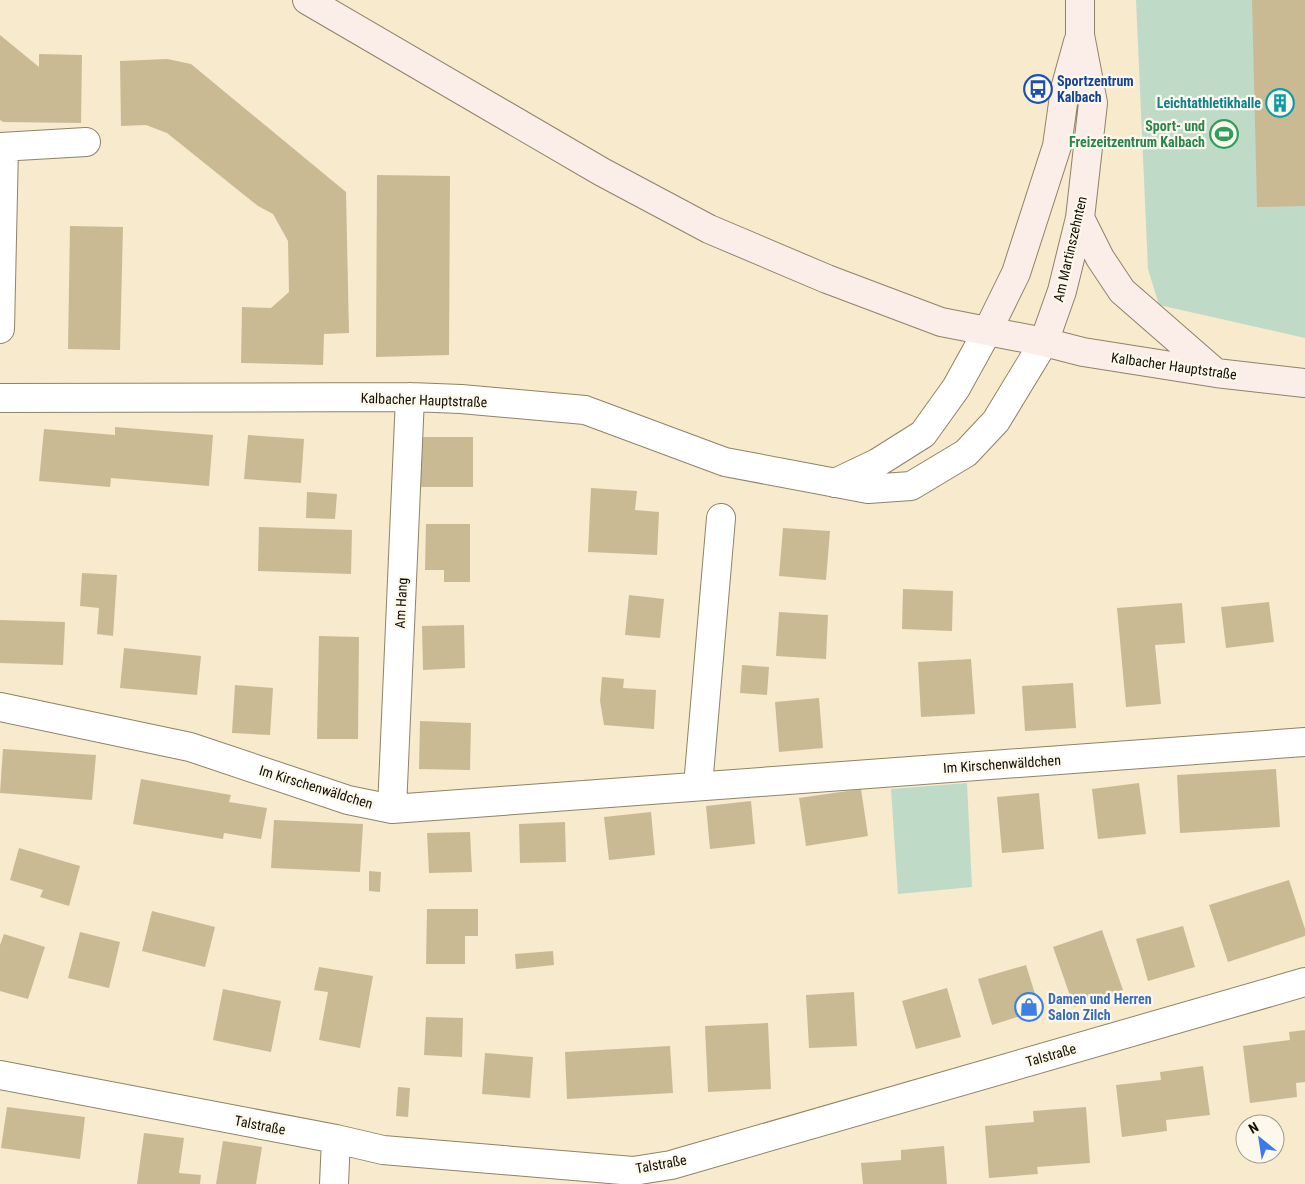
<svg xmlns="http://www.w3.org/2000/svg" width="1305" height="1184" font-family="'Roboto Condensed',sans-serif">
	<rect width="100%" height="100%" fill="#f7eacd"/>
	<path fill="#c0dac8" d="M1136,0H1305V338L1159,305L1148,269Z
		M967,783L972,887L898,894L891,789Z"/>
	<path fill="#caba94" d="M1252,0H1305V206L1257,207Z
		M0,35L39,67V54L82,55L81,123L3,122L0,120Z
		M167,59L191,64L346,192L349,333L324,334L323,365L241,363L242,307L271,308L289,292L288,241L273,214L258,206L167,133L146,125L121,126L120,61Z
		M377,175L450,176L449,355L376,357Z
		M70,226L123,227L120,350L68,349Z
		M115,427L213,435L209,486L111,478L110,487L39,481L44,429L115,435Z
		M248,435L304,439L301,483L244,479Z
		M421,437H473V487H421Z
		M591,488L637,491L635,510L659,512L657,555L588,552Z
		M307,492L337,494L335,519L306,518Z
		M426,524H470V582H444V570H425Z
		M259,527L352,530L351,574L258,571Z
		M783,528L830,531L826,580L779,576Z
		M82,573L117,575L113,636L97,634L99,608L80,606Z
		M903,589L953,591L952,631L902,629Z
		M629,595L664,599L660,638L625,635Z
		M1269,602L1274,642L1226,648L1221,607Z
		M1182,603L1185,643L1155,645L1161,704L1126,707L1117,608Z
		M779,612L828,615L826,659L776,656Z
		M0,620L65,622L63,665L0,663Z
		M464,625L465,668L423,670L422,626Z
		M319,636L359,637L358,739H317Z
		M124,648L201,656L197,695L120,688Z
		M971,659L975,714L921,717L918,662Z
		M742,665L769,667L767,695L740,693Z
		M602,677L624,679L623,688L656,690L654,729L604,725L600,701Z
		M1073,683L1076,728L1025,731L1022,686Z
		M235,685L273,688L270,735L232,733Z
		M819,698L823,748L779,752L775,702Z
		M420,721L471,723L470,770L419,769Z
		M3,749L96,755L92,800L0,793Z
		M1276,769L1280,827L1180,833L1177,775Z
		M141,779L231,795L229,802L267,808L261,839L224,833L223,839L133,824Z
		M1139,783L1146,834L1098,839L1092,789Z
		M861,789L868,836L806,846L799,798Z
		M1039,793L1044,849L1002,853L997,797Z
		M751,801L755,844L710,849L706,806Z
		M651,812L655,855L609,860L604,817Z
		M274,820L363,824L360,872L271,868Z
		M565,822L566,862L520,863L519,824Z
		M470,832L472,872L429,873L427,833Z
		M19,848L80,866L69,906L40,897L43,890L10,880Z
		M369,871L381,872L380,892L369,891Z
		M1289,880L1305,929V936L1228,962L1209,905Z
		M427,909H478V936H465V964H426Z
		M152,911L215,927L205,967L142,951Z
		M1183,926L1195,967L1148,981L1136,939Z
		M1102,930L1123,990L1074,1007L1053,947Z
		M80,932L120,942L109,988L68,978Z
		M4,934L45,947L28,999L0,991V945Z
		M553,951L554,965L516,969L515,954Z
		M1026,965L1040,1010L992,1025L978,979Z
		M319,967L373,976L360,1048L319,1040L328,992L314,990Z
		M947,988L961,1037L916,1049L902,1001Z
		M223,989L281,1001L271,1052L213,1040Z
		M854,992L857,1046L809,1048L806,995Z
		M426,1017L463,1018L462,1057L424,1055Z
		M768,1023L771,1089L708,1092L705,1026Z
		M1305,1030V1082L1296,1083L1297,1097L1250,1103L1243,1046L1290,1040L1289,1032Z
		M670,1046L673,1093L567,1099L565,1052Z
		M485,1053L533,1057L530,1098L482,1094Z
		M1203,1066L1210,1115L1166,1120L1167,1131L1122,1137L1116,1085L1161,1080L1160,1072Z
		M398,1087L410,1088L408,1117L396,1116Z
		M7,1107L85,1117L80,1159L1,1148Z
		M1086,1107L1090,1163L1037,1167L1038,1174L989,1178L985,1126L1034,1122L1033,1111Z
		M144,1133L184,1138L179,1173L201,1175L200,1184H137Z
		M223,1141L262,1147L256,1184H216Z
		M944,1146L947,1184H863L861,1163L901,1160V1150Z"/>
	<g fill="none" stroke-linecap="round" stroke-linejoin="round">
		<defs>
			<path id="street" d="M0,147L86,142
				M0,329L4,147
				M0,398L410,397L461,399L585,410L725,462L868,489L911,486L966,453L996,421L1044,342
				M835,483L877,463L923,434L956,388L988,330
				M0,707L190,747L348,800L392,809L1305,742
				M698,786L721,518
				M392,809L410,397
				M0,1075L336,1139L383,1150L633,1171L671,1165L1305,982
				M334,1184L336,1139"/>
			<path id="secondary" d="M307,0L602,172L709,229L827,279L941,322L1044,342L1083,352L1216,373L1305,383
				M1080,218L1100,258L1122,291L1216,373
				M988,330L1016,273L1057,146L1065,89L1078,42
				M1044,342L1062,291L1080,218L1093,103L1080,35V0"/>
		</defs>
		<use href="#street" stroke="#8e8368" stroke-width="30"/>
		<use href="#secondary" stroke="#8e8368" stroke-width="30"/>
		<use href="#street" stroke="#fff" stroke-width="28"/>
		<use href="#secondary" stroke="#fbede8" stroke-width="28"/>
	</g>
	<defs>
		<symbol id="bus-ring" viewBox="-11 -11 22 22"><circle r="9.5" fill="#fdf8ec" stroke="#1a4fb4" stroke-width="1.5"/><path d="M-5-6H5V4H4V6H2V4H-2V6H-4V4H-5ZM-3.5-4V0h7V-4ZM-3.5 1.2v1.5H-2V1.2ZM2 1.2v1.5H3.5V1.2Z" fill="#1a4fb4"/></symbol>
		<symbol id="building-ring" viewBox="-11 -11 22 22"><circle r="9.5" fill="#fdf8ec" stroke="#0f9aa8" stroke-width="1.5"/><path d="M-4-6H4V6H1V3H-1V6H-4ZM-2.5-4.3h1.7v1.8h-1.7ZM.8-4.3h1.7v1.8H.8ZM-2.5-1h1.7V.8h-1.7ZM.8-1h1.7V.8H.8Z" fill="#0f9aa8"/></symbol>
		<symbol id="stadium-ring" viewBox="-11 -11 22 22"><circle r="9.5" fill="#fdf8ec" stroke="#2e9e5b" stroke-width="1.5"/><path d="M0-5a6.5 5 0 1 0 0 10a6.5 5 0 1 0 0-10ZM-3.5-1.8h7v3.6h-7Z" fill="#2e9e5b"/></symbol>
		<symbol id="shop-ring" viewBox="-11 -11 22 22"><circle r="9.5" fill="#fdf8ec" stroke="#3f7fe0" stroke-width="1.5"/><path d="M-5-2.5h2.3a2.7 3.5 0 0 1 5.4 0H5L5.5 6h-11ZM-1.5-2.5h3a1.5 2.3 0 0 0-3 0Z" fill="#3f7fe0"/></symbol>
	</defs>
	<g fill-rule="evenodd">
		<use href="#bus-ring" x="1022" y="73" width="32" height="32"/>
		<use href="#building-ring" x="1264" y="87" width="32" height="32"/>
		<use href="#stadium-ring" x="1208" y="118" width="32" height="32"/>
		<use href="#shop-ring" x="1013" y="991" width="32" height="32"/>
	</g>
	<g text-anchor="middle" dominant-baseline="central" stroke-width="4.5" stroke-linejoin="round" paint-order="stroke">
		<g font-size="14" font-weight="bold" fill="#164399" stroke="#fdf8ec" text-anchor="start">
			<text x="1057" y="81">Sportzentrum<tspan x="1057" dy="16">Kalbach</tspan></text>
		</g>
		<g font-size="14" font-weight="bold" fill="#0d838f" stroke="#fdf8ec" text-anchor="end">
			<text x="1261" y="103">Leichtathletikhalle</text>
		</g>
		<g font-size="14" font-weight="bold" fill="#27864d" stroke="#fdf8ec" text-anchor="end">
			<text x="1205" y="126">Sport- und<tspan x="1205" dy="16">Freizeitzentrum Kalbach</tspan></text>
		</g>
		<g font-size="14" fill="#130f05" stroke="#fdf8ec">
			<text transform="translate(1070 249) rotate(-77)">Am Martinszehnten</text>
			<text transform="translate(1174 366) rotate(8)">Kalbacher Hauptstraße</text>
			<text transform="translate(424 400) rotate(2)">Kalbacher Hauptstraße</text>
			<text transform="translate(401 603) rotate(-87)">Am Hang</text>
			<text transform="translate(1002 764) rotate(-4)">Im Kirschenwäldchen</text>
			<text transform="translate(316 787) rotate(17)">Im Kirschenwäldchen</text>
			<text transform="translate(1051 1055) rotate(-16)">Talstraße</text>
			<text transform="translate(260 1125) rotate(11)">Talstraße</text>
			<text transform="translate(661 1164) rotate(-10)">Talstraße</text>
		</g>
		<g font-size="14" font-weight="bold" fill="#366cbe" stroke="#fdf8ec" text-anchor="start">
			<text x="1048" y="999">Damen und Herren<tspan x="1048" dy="16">Salon Zilch</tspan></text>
		</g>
	</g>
	<g transform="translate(1260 1139) rotate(330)"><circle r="24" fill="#fdf8ec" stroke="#9f9b90"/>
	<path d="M0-4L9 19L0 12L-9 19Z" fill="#3a7ae9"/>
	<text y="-8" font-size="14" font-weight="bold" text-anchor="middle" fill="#130f05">N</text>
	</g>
</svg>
